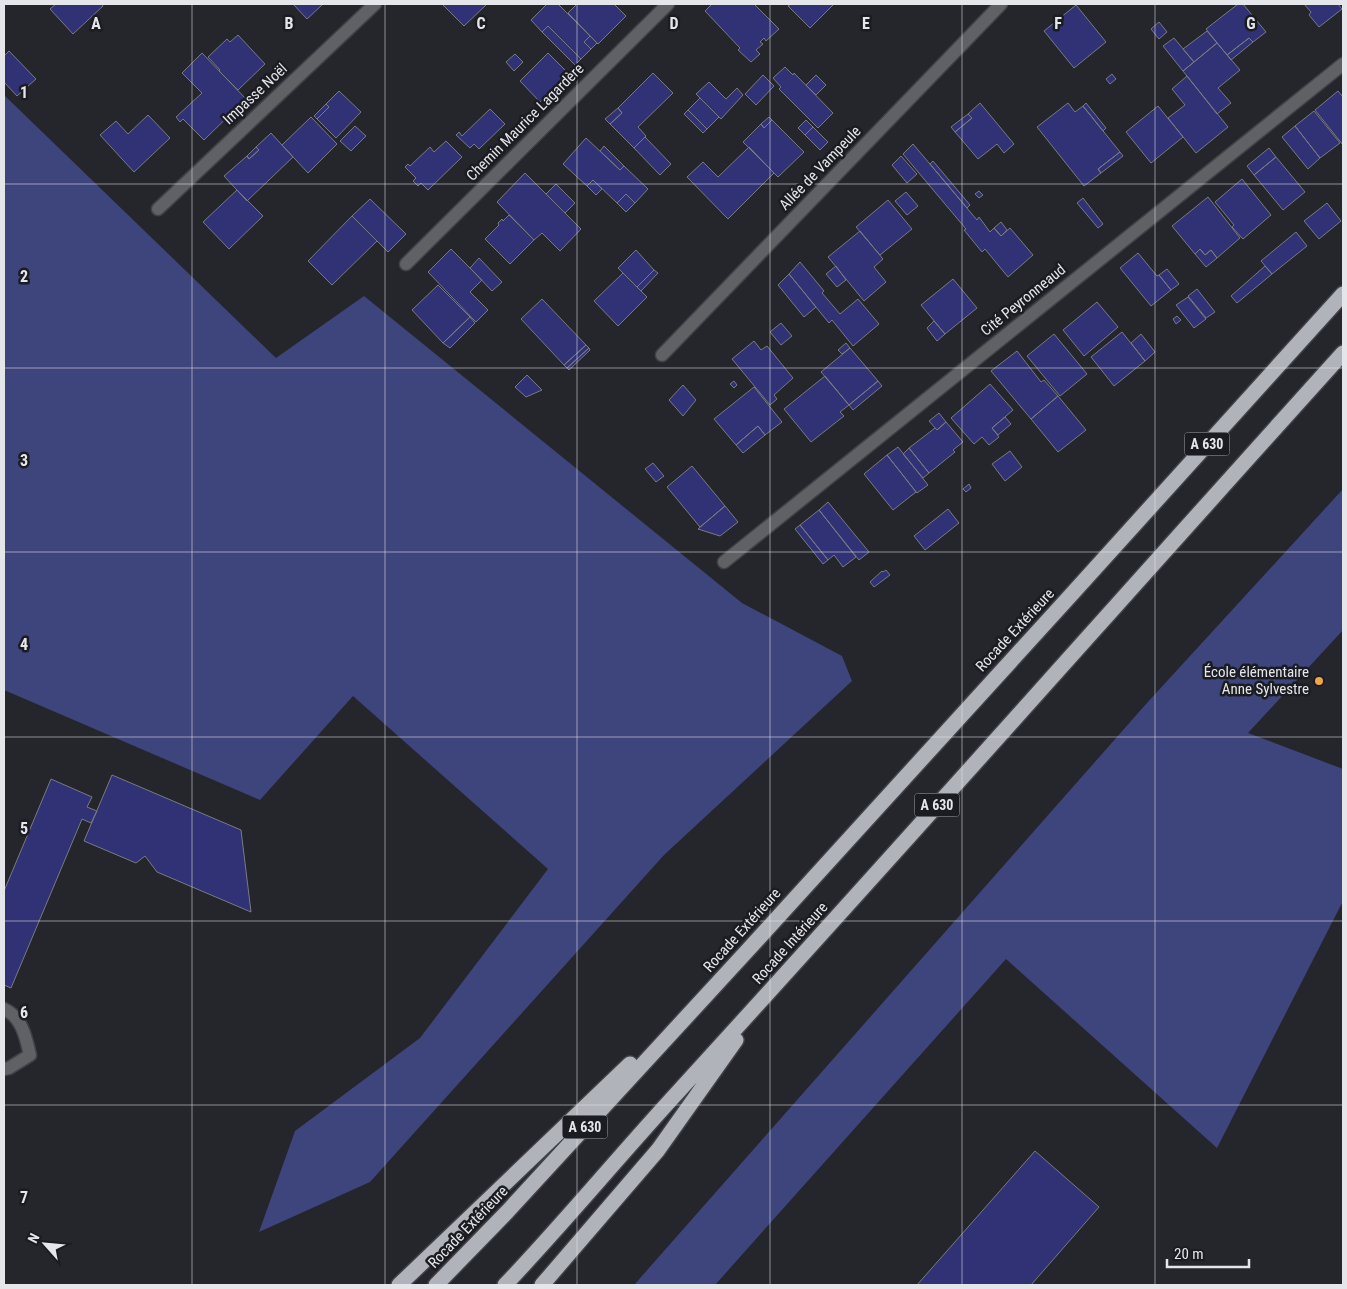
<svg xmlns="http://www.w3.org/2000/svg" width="1347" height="1289" font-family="'Roboto Condensed',sans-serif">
	<rect width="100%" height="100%" fill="#25262c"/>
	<path fill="#3e447c" d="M4,95L276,358L364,296L742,603L842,656L852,681L664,855L370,1182L259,1232L295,1131L420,1038L548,869L353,696L260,800L4,690Z
		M1343,489V630L1248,733L1343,769V901L1217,1148L1006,959L715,1285H634L1146,704Z"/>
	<path fill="#303275" stroke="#797a81" d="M56,4H102L103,6L73,34L50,9Z
		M293,4H323L307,19Z
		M442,4H487L464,26Z
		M547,4H558L590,36L584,42L591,49L581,59L548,26L542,32L531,20Z
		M577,4H614L626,16L598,44L568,13Z
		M712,4H754L779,29L766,41L764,38L760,42L763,44L756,50L760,54L751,62L738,50L740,48L705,11Z
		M791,4H832L833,5L810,28L788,6Z
		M1238,4H1243L1266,32L1253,42L1249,38L1227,55L1206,29Z
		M1304,4H1338L1342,9L1319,27L1309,15L1311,12Z
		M1076,5L1106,42L1074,68L1044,31Z
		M1159,22L1167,32L1159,39L1151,29Z
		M548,26L581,59L575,65L542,32Z
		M1207,31L1217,43L1194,62L1183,49Z
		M238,35L265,64L238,90L219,71L220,70L208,57L227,39L230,42Z
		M590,36L597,43L591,49L584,42Z
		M1174,38L1194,62L1183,71L1163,46Z
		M1249,38L1253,42L1231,60L1227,55Z
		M1217,43L1240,70L1218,88L1231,103L1217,114L1183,71Z
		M9,51L36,79L17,96L4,82V56Z
		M202,53L246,99L204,140L183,119L180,122L176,117L202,93L182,73Z
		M548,53L568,73L540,102L520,81Z
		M515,54L523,62L514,71L506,62Z
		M785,67L793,75L794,73L833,113L818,128L779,89L781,87L773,78Z
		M653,73L673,93L638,127L646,136L634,148L610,124L622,113L618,108Z
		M1112,74L1116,79L1110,84L1106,79Z
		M763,75L774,86L756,105L745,94Z
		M816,75L826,85L816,95L806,85Z
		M1187,76L1228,127L1196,153L1168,118L1185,105L1172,89Z
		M709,82L726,99L737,88L743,95L721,119L696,94Z
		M339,91L361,112L336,138L317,119L329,107L326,104Z
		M1338,91L1343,97V145L1315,110Z
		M700,98L719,117L707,129L688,110Z
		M980,103L1014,144L1004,153L997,144L978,159L955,132L972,118L968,114Z
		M1068,103L1075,112L1083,106L1120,152L1098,169L1101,173L1084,186L1037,127Z
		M1086,103L1106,128L1103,131L1083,106Z
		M326,104L329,107L317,119L314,116Z
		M1158,106L1183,137L1151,163L1126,132Z
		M618,108L622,113L610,124L605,119Z
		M490,109L505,124L479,149L474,144L470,148L456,135L459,132L462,136Z
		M688,110L707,129L703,133L684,114Z
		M1314,111L1340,143L1320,158L1295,126Z
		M968,114L972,118L955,132L951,127Z
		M148,115L170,138L134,172L100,135L116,121L128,134Z
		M311,117L337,144L308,173L282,145Z
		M769,117L772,120L764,128L761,124Z
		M772,120L804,152L778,177L743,142L761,124L764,128Z
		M806,120L813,127L805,135L798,128Z
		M355,126L366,136L351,151L340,141Z
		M1295,126L1320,158L1308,169L1282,137Z
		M813,127L828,142L820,150L805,135Z
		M271,133L293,157L247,201L224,176L247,156L249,159L259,150L256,147Z
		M645,137L671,164L660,175L634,148Z
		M586,138L620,170L624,166L648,189L635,203L626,194L617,203L593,180L587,186L563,164Z
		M446,141L462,157L428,190L421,183L418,186L413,181L416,178L405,167L408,164L410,166L430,147L434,152Z
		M913,144L977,220L979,217L990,232L994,228L1001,236L1010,228L1033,255L1008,277L985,249L982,252L964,230L966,229L903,154Z
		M604,146L624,166L620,170L600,151Z
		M256,147L259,150L249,159L247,156Z
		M749,147L774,173L728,219L687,177L703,162L718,177Z
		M1269,148L1276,157L1254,175L1247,166Z
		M1120,152L1123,156L1101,173L1098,169Z
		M901,156L917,174L907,183L892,165Z
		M1276,157L1305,192L1283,210L1254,175Z
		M933,161L970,205L967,208L930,164Z
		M525,173L581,229L560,251L542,233L534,240L497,202Z
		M1242,179L1271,215L1243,239L1232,227L1234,225L1215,202Z
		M593,180L602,189L596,195L587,186Z
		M556,184L575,203L565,213L546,194Z
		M237,190L263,216L229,249L203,222Z
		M979,191L983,195L979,198L975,194Z
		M906,192L918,206L907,215L895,201Z
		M626,194L635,203L626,212L617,203Z
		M1208,197L1240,238L1217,258L1211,250L1205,255L1200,249L1195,254L1172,226Z
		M1083,198L1103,224L1098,228L1077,203Z
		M370,199L406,234L388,252L352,216Z
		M888,200L912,229L880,255L856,227Z
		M1327,203L1341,221L1319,239L1304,221Z
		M509,215L534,240L510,264L485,239L499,225L498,223L502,219L503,221Z
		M352,216L377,241L332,285L308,261Z
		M1001,222L1007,230L1001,236L994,228Z
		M860,231L883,259L874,267L886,282L864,301L828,257Z
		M1296,232L1307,246L1272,274L1261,261Z
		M451,249L482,280L470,292L488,310L476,322L428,272Z
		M1200,249L1205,255L1211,250L1217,258L1206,267L1195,254Z
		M636,250L654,270L637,287L618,268Z
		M1138,253L1157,276L1159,275L1171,290L1151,306L1120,268Z
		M479,258L502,282L492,291L470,268Z
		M800,262L824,291L822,293L840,314L858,299L879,324L853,346L832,320L829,323L789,274Z
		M836,266L846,280L837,287L826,274Z
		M1265,266L1272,274L1237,303L1231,296Z
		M1167,269L1179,284L1171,290L1159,275Z
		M654,270L658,273L641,291L637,287Z
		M623,273L647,297L618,326L594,301Z
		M789,274L816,307L804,317L778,285Z
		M953,279L977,308L945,334L921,305Z
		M438,285L470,317L443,343L412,310Z
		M1197,289L1215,312L1206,318L1188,296Z
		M1188,297L1206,319L1194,328L1176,305Z
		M542,299L586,345L564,365L521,319Z
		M1097,302L1118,327L1084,356L1063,330Z
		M1177,316L1181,320L1176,324L1173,319Z
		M470,317L475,323L450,348L443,343Z
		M934,321L945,334L937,341L927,328Z
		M781,323L792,336L781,345L770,332Z
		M1122,332L1145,361L1114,386L1091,357Z
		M1054,334L1087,374L1060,396L1027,356Z
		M1141,334L1155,352L1145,361L1131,343Z
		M754,341L761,350L767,346L793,378L774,395L777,399L770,405L732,359Z
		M846,343L850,348L842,354L838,350Z
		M586,345L589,348L567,368L564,365Z
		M589,348L590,350L569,370L567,368Z
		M850,348L878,381L849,405L821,372Z
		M1017,351L1041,382L1044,380L1058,396L1031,419L991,371Z
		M527,375L542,390L526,397L515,387Z
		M825,376L849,405L840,412L844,416L811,442L784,409Z
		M734,381L737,385L734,388L730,384Z
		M878,381L882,386L853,410L849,405Z
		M990,384L1013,410L992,428L999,437L989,445L982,437L974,444L951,418Z
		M683,385L696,400L683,416L669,400Z
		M754,387L782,422L765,435L758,426L736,445L714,419Z
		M1058,396L1086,430L1058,452L1031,419Z
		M939,413L946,422L937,430L929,421Z
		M1005,417L1011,424L998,435L992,428Z
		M946,422L963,442L953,450L955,452L929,473L909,448L935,428L937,430Z
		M758,426L765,435L743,453L736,445Z
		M898,447L928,485L917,493L887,455Z
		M909,448L929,473L923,478L903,454Z
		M1010,451L1022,467L1005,481L992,464Z
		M887,455L916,492L893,510L864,474Z
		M653,463L664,476L656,482L645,469Z
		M692,466L725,506L700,527L667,487Z
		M969,484L971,488L966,492L963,489Z
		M828,502L869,552L859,560L819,510Z
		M725,506L738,522L720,536L698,529Z
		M948,509L959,523L925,550L914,536Z
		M819,510L856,557L843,567L834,555L828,560L800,525Z
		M800,525L828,560L823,564L795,529Z
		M886,570L890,575L874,587L870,582L882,571L883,572Z
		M112,775L241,830L251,912L157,872L145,856L136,863L84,841Z
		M51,779L92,797L87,807L97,811L91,823L82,819L11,988L4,985V891Z
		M1035,1151L1099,1207L1031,1285H917Z"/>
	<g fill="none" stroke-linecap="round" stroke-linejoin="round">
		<defs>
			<path id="minor" d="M158,209L375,4
				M406,264L668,4
				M662,355L1001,4
				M724,562L1343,64
				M4,1009C22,1017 26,1038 30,1055L9,1068L4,1069"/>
			<path id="highway" d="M399,1285L630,1064
				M436,1285L507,1212L747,951L1071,595L1343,294
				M505,1285C564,1223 619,1156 677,1093C901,848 1121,599 1343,353
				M542,1285L658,1150L736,1040"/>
		</defs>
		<use href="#minor" stroke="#404147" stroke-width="15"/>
		<use href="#highway" stroke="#404147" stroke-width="18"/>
		<use href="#minor" stroke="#606164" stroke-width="12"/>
		<use href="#highway" stroke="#b1b3ba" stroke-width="15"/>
	</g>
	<path fill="none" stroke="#e5e6ea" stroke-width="1" stroke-opacity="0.55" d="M192,4V1285M385,4V1285M577,4V1285M770,4V1285M962,4V1285M1155,4V1285M4,184H1343M4,368H1343M4,552H1343M4,737H1343M4,921H1343M4,1105H1343"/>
	<circle fill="#f4a444" stroke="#1b1c22" stroke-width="2" cx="1319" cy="681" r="5"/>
	<g text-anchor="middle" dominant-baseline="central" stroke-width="5" stroke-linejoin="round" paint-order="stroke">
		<g fill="#1b1c22" stroke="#a8a9ae" stroke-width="1">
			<rect x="1184.5" y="432.5" width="45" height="23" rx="4"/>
			<rect x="914.5" y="793.5" width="45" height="23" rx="4"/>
			<rect x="562.5" y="1115.5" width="45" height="23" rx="4"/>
		</g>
		<g font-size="14" font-weight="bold" fill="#e5e6ea">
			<text x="1207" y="444">A 630</text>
			<text x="937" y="805">A 630</text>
			<text x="585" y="1127">A 630</text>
		</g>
		<g font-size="15" fill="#e5e6ea" stroke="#1b1c22">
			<text transform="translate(255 94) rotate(-43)">Impasse Noël</text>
			<text transform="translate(525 122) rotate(-45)">Chemin Maurice Lagardère</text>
			<text transform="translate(820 168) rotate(-46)">Allée de Vampeule</text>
			<text transform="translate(1023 300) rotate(-39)">Cité Peyronneaud</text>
			<text transform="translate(1015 630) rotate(-47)">Rocade Extérieure</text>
			<text transform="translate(742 930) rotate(-48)">Rocade Extérieure</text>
			<text transform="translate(790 943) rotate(-48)">Rocade Intérieure</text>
			<text transform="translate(468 1227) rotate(-46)">Rocade Extérieure</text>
		</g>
		<g font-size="15" fill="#e5e6ea" stroke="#1b1c22" text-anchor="end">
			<text x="1309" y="672">École élémentaire<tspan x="1309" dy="17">Anne Sylvestre</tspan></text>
		</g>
	</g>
	<g font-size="16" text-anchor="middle" font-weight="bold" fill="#e5e6ea" stroke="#1b1c22" stroke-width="5" stroke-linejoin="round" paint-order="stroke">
		<text x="96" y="29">A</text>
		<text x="289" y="29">B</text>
		<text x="481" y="29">C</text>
		<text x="674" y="29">D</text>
		<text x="866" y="29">E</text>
		<text x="1058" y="29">F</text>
		<text x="1251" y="29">G</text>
		<text x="24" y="98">1</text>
		<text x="24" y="282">2</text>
		<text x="24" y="466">3</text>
		<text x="24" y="650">4</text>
		<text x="24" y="834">5</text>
		<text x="24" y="1018">6</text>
		<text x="24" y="1203">7</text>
	</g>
	<rect width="1347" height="1289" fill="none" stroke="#e5e6ea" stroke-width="10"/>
	<g transform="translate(45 1244) rotate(297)" stroke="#1b1c22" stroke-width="4" paint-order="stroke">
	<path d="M0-4L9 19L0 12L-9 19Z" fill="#e5e6ea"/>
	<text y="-8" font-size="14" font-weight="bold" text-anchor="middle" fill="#e5e6ea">N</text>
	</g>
	<path d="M1167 1259v8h82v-8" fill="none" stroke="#e5e6ea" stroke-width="2.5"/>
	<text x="1174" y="1259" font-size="15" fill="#e5e6ea" stroke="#1b1c22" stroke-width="4" paint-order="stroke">20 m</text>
</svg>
